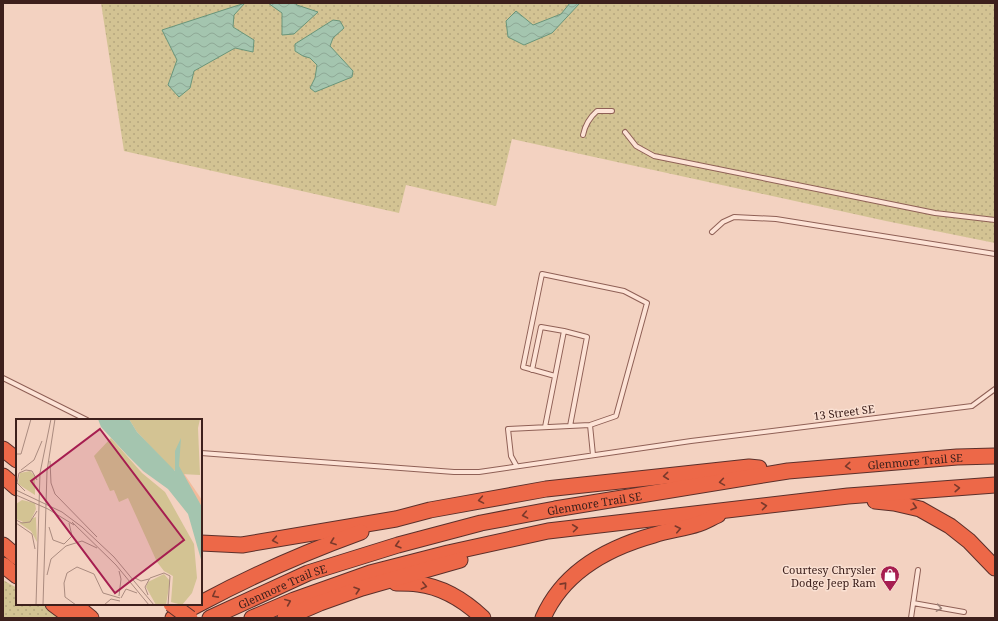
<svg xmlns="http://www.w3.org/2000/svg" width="998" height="621" font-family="'Noto Serif',serif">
	<defs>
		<pattern id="grass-dots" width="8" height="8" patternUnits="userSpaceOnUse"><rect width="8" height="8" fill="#d3c393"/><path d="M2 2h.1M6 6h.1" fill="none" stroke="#b6a77e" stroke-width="1.8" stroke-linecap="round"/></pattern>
		<pattern id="water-waves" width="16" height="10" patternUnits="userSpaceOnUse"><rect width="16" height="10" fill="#a4c5af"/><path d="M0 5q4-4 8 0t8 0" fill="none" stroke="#8ea996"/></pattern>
	</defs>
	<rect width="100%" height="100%" fill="#f3d2c1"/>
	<path fill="url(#grass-dots)" d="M101,3H995V243L886,221L512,139L496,206L406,185L399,213L124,151Z
		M3,580L17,588V604H45L63,618H3Z"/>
	<path fill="url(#water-waves)" stroke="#6a957a" d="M245,3L234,15L233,27L254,40L253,52L235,48L194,71L190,88L179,97L168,85L177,60L162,30Z
		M268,3H295L297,5L318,12L294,34L282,35V13Z
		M570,3H580L552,33L524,45L508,37L506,21L516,11L533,25L561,14Z
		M333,20L340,21L344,28L333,38L330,46L353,71L352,77L315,92L310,88L315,78L317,65L310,58L303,56L295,51V44Z"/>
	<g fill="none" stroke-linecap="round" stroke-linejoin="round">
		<defs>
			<path id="lane" d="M625,132L636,146L654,156L935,213L995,220
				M583,135C585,125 589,118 597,111H612
				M712,232L723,222L734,217L776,219L995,254
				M564,331L587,337L570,426
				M532,370L541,327L564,331L545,427
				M3,378L87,420
				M590,425L593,455
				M201,453L454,472H479L691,441L972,406L995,389
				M516,465L511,456L508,429L590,425L616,416L647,303L624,291L542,274L523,367L555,376
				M913,603L964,612
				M911,618L918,570"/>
			<g id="highway">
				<path d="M3,449L17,460"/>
				<path d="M3,476L17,488"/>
				<path d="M875,501L894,503L920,509L950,526L969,541L995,568"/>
				<path d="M201,543L242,545L396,519L430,510L546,489L749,467L759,468"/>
				<path d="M3,545L17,557"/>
				<path d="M3,565L17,576"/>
				<path d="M396,583C403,583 411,583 418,584C443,587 465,601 483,618"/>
				<path d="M201,603C253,575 306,552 361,532"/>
				<path d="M53,604L72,618"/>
				<path d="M74,604L91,618"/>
				<path d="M173,618L199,604"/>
				<path id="s1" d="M210,618L308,573L398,545L481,523L555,509L788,471L957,457L995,456"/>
				<path d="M252,618L294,600L370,573L448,553L548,531L848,496L995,485"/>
				<path d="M285,618L320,603L362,588L460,560"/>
				<path d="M543,618C563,572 607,548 654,535C668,530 684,529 698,524C705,522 711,518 718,515"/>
			</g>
		</defs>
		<use href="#lane" stroke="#8f6056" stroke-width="6"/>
		<use href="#highway" stroke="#5c302b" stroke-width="17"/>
		<use href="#lane" stroke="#fde3d6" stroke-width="4"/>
		<use href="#highway" stroke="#ed6848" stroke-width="15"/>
		<defs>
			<path id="highway-bridge" d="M171,604L190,618"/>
		</defs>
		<use href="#highway-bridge" stroke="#5c302b" stroke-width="17" stroke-linecap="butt"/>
		<use href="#highway-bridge" stroke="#ed6848" stroke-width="15"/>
	</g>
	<defs><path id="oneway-chevron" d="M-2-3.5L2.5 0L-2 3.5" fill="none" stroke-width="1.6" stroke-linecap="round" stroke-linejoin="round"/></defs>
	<g stroke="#7b392b">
		<use href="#oneway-chevron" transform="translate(848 466) rotate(175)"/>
		<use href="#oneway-chevron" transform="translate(666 476) rotate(174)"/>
		<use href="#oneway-chevron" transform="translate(722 482) rotate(171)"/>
		<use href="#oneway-chevron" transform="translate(957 488) rotate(-4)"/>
		<use href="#oneway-chevron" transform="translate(481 500) rotate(170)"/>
		<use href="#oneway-chevron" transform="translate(764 506) rotate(-7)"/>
		<use href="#oneway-chevron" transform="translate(914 507) rotate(18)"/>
		<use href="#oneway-chevron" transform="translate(525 515) rotate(169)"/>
		<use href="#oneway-chevron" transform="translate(575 528) rotate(-7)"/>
		<use href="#oneway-chevron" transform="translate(678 529) rotate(-13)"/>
		<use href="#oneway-chevron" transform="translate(275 540) rotate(170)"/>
		<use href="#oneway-chevron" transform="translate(333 542) rotate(160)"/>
		<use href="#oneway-chevron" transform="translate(398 545) rotate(164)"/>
		<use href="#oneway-chevron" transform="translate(564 585) rotate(-48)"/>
		<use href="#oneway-chevron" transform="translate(424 586) rotate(13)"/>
		<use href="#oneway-chevron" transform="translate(357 590) rotate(-18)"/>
		<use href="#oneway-chevron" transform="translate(215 595) rotate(152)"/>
		<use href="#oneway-chevron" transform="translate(288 602) rotate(-23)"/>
	</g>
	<use stroke="#9d8279" href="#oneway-chevron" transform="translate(939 608) rotate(10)"/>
	<defs>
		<symbol id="shop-pin" viewBox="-11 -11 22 30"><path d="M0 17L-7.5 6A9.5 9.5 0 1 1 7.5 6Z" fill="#a61e50" stroke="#fae0d2"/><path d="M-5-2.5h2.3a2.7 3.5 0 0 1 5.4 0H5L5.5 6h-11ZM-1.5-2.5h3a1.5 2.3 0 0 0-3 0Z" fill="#fff"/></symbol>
	</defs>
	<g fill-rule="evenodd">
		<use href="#shop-pin" x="879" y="564" width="22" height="30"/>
	</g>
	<g text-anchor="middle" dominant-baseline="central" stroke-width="3" stroke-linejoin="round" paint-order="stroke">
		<g font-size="11" fill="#3d201c" stroke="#fae0d2">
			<text transform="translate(844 412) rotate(-7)">13 Street SE</text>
			<text stroke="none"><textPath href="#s1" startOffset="727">Glenmore Trail SE</textPath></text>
			<text stroke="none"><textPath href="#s1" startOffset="403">Glenmore Trail SE</textPath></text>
			<text stroke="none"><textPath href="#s1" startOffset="79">Glenmore Trail SE</textPath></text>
		</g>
		<g font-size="11" fill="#3d201c" stroke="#fae0d2" text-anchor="end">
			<text x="876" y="569">Courtesy Chrysler<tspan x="876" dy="13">Dodge Jeep Ram</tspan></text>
		</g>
	</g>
	<g transform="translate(16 419)">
		<rect width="186" height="186" fill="#f3d2c1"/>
		<path d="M95,19L126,54L149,73L178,125L181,159L176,174L166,186L155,183L157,157L148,152L141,143L112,79L103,83L98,71L94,72L78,37ZM14,52L19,57V76L2,65L4,54ZM6,81L19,84L20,90L15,101L8,103L0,100V85ZM20,98V101L21,123L15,112L3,104ZM148,155L154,162L150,186H140L130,168L132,163Z" fill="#d3c393"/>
		<path d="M167,53L186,81V88L167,60L165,55Z" fill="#f2bb9b"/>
		<path d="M113,0H184L182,9L184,56L165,55L156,50L121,13Z" fill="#d3c393"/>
		<path d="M82,0H113L121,13L159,52V32L165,19L163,47L186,88V144L172,95L152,70L127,52L111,36L85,8Z" fill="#a4c5af"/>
		<path fill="none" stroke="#aa8b7f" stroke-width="1" d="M0,35H5L15,0M34,42L35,64L39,75L81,118M5,51L18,41L26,22M0,71L46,93L66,108L98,138L138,186M9,72L1,64L3,54L10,51L16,52L21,61M0,76L32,90L58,106M0,101L6,104L14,103L21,92M56,103L100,146L133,186M0,104L16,115L19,130M33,108L37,121L48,125L56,117L53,104M103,152L105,160L103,177M31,156L35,140L50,127L66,122L81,129M119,159L125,162L133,160M134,159L148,154L154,157L152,186M132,176L129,168L134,159M105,179L110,170L121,174M20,186L24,54L35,0M27,186L31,52L39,0M60,186L49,178L48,164L51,154L61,148L78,155L87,174L104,179M88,186L95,180L104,182"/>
		<path fill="#a61e50" fill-opacity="0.15" stroke="#a61e50" stroke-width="2" d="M84,10L168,121L99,174L15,62Z"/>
		<rect width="186" height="186" fill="none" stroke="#3d201c" stroke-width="2"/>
	</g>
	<rect width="998" height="621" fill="none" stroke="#3d201c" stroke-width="8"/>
</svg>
